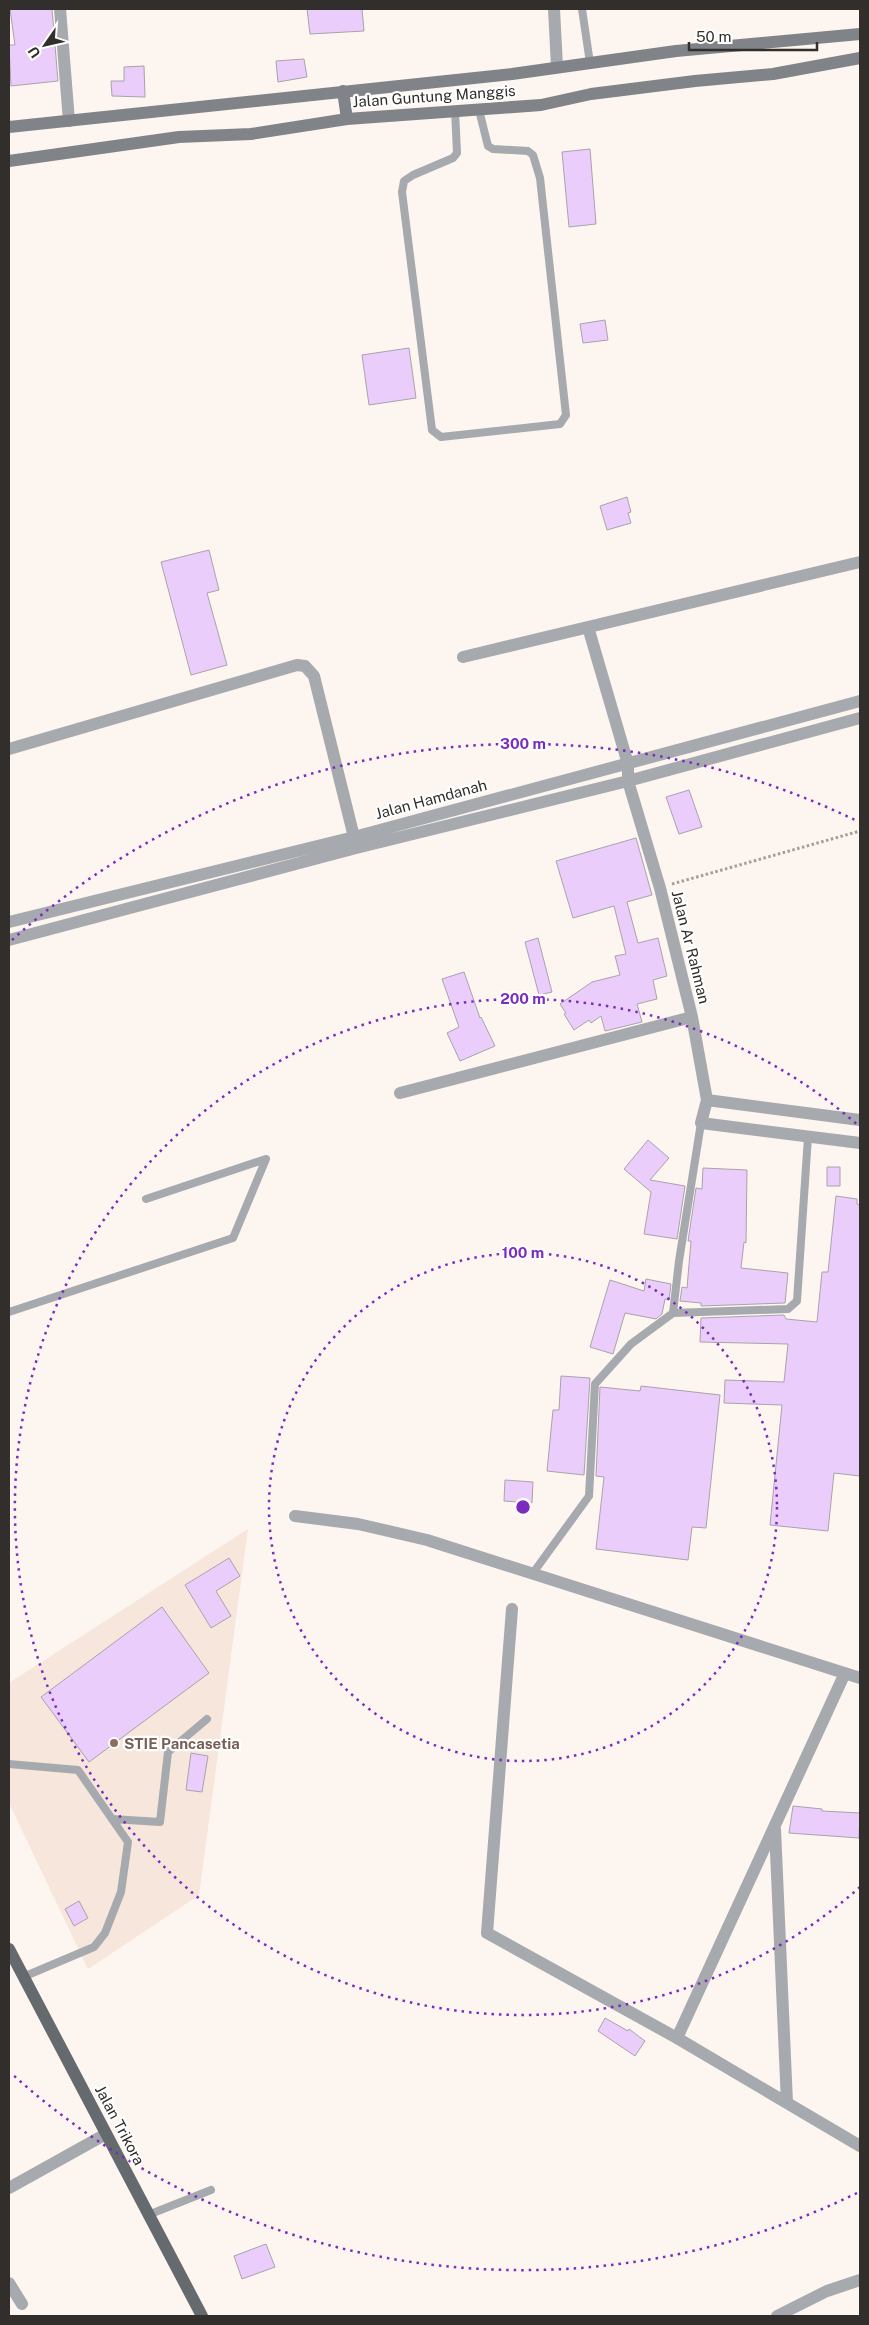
<svg xmlns="http://www.w3.org/2000/svg" width="869" height="2325" font-family="'Public Sans',sans-serif">
	<rect width="100%" height="100%" fill="#fdf5ef"/>
	<path fill="#f6e6db" d="M248,1529L199,1895L88,1969L9,1803V1683Z"/>
	<path fill="#ebcdfb" stroke="#a8a3ab" d="M10,9H52L58,81L11,86L9,45H15Z
		M307,9H362L364,31L310,34Z
		M304,59L307,77L278,82L276,61Z
		M144,66L145,97L112,96L111,81H124V67Z
		M590,149L596,224L569,227L562,152Z
		M605,320L608,340L583,343L580,324Z
		M409,348L416,398L369,405L362,355Z
		M627,497L631,512L628,513L631,523L607,530L600,506Z
		M209,550L219,590L207,593L227,665L191,675L161,562Z
		M689,790L702,827L679,834L666,797Z
		M636,838L652,895L627,902L638,943L658,938L667,976L653,980L657,999L637,1004L642,1022L605,1031L601,1016L591,1023L589,1020L574,1030L564,1014L566,1013L560,1004L592,982L620,975L615,956L626,954L614,906L573,918L556,861Z
		M538,938L552,992L539,995L525,942Z
		M464,972L480,1018L481,1017L495,1046L460,1061L447,1033L459,1027L442,979Z
		M648,1140L669,1158L650,1180L685,1186L677,1239L644,1234L651,1192L624,1169Z
		M827,1167H840V1186H827Z
		M703,1168L747,1170L746,1243L744,1242L741,1268L788,1273L785,1303L701,1306V1303L680,1301L682,1287L687,1288L691,1241H688L696,1188L702,1189Z
		M836,1196L857,1199V1204L860,1205V1476L834,1473L828,1531L770,1525L782,1405L724,1403L725,1380L784,1382L788,1344L700,1342L701,1318L784,1315L786,1319L817,1322L822,1272H828Z
		M646,1279L671,1284L669,1300L665,1299L662,1314L656,1319L625,1313L613,1354L590,1347L610,1280L644,1291Z
		M561,1376L590,1378L584,1475L547,1471L553,1410H559Z
		M641,1386L720,1395L706,1528L692,1527L688,1560L596,1549L604,1477L596,1476L600,1387L640,1391Z
		M505,1480L533,1482L532,1503L504,1501Z
		M229,1558L240,1576L216,1591L231,1616L211,1628L185,1585Z
		M162,1607L209,1673L89,1762L41,1697Z
		M191,1753L208,1756L202,1792L186,1790Z
		M793,1806L822,1809V1811L860,1813L859,1838L789,1833Z
		M79,1901L88,1918L74,1926L65,1909Z
		M605,2018L628,2031L629,2029L645,2041L635,2056L598,2031Z
		M266,2244L275,2267L242,2279L234,2256Z"/>
	<g fill="none" stroke-linecap="round" stroke-linejoin="round">
		<path stroke="#a49e99" stroke-width="3" stroke-dasharray="2.5 2.5" stroke-linecap="butt" d="M672,884L860,831"/>
		<path stroke="#a6a9ad" stroke-width="8" d="M582,9L590,63
			M455,110L457,153L453,158L413,175L404,181L402,192L432,430L441,437L560,424L566,415L540,178L533,155L528,151L493,149L488,146L479,110
			M9,1312L233,1238L266,1159L146,1199
			M673,1313L788,1309L797,1301L808,1137
			M533,1573L589,1496L595,1384L631,1344L673,1313L679,1261L701,1123
			M9,1764L78,1770L128,1842L121,1892L105,1933L94,1947L23,1977
			M112,1819L160,1822L168,1752L207,1719
			M148,2215L211,2190"/>
		<path stroke="#a6a9ad" stroke-width="12" d="M60,9L69,121
			M554,9L557,67
			M588,627L628,764V781L660,888L692,1017L707,1100L701,1123L860,1143
			M463,657L860,562
			M9,749L297,665L305,666L314,676L354,837
			M9,922L354,837L860,701
			M9,940L356,848L628,781L860,718
			M400,1093L692,1017
			M707,1100L860,1120
			M295,1516L358,1524L427,1540L860,1678
			M512,1609L487,1933L677,2038
			M845,1673L677,2038L860,2146
			M775,1829L787,2103
			M9,2188L106,2134
			M9,2283L22,2304
			M777,2316L827,2291L860,2280"/>
		<path stroke="#808489" stroke-width="12" d="M343,91L347,119
			M9,127L512,74L676,51L860,34
			M9,161L179,137L251,134L347,119L541,105L591,94L695,81L773,74L860,58"/>
		<path stroke="#656a6f" stroke-width="12" d="M9,1949L202,2316"/>
	</g>
	<g fill="none" stroke="#7b2cbf" stroke-width="2.5" stroke-dasharray="2.5 5">
		<circle cx="523" cy="1507" r="254"/>
		<path d="M860 1887A508 508 0 1 1 860 1127"/>
		<path d="M857 2193A763 763 0 0 1 12 2074M12 940A763 763 0 0 1 857 821"/>
	</g>
	<circle fill="#8d6e63" stroke="#fff" stroke-width="2" cx="114" cy="1743" r="5"/>
	<g text-anchor="middle" dominant-baseline="central" stroke-width="4.5" stroke-linejoin="round" paint-order="stroke">
		<g font-size="15" fill="#312e2b" stroke="#fff">
			<text transform="translate(434 96) rotate(-4)">Jalan Guntung Manggis</text>
			<text transform="translate(431 799) rotate(-15)">Jalan Hamdanah</text>
			<text transform="translate(691 947) rotate(76)">Jalan Ar Rahman</text>
			<text transform="translate(120 2125) rotate(62)">Jalan Trikora</text>
		</g>
		<g font-size="15" font-weight="bold" fill="#785e54" stroke="#fff" text-anchor="start">
			<text x="124" y="1743">STIE Pancasetia</text>
		</g>
	</g>
	<circle cx="523" cy="1507" r="8" fill="#7b2cbf" stroke="#fff" stroke-width="2.5"/>
	<g font-size="15" text-anchor="middle" font-weight="bold" fill="#7b2cbf" stroke="#fff" stroke-width="4.5" stroke-linejoin="round" paint-order="stroke">
		<text x="523" y="749">300 m</text>
		<text x="523" y="1004">200 m</text>
		<text x="523" y="1258">100 m</text>
	</g>
	<rect width="869" height="2325" fill="none" stroke="#312e2b" stroke-width="20"/>
	<g transform="translate(45 45) rotate(236)" stroke="#ffffff" stroke-width="4" paint-order="stroke">
	<path d="M0-4L9 19L0 12L-9 19Z" fill="#312e2b"/>
	<text y="-8" font-size="14" font-weight="bold" text-anchor="middle" fill="#312e2b">U</text>
	</g>
	<path d="M689 42v8h128v-8" fill="none" stroke="#312e2b" stroke-width="2.5"/>
	<text x="696" y="42" font-size="15" fill="#312e2b" stroke="#ffffff" stroke-width="4" paint-order="stroke">50 m</text>
</svg>
